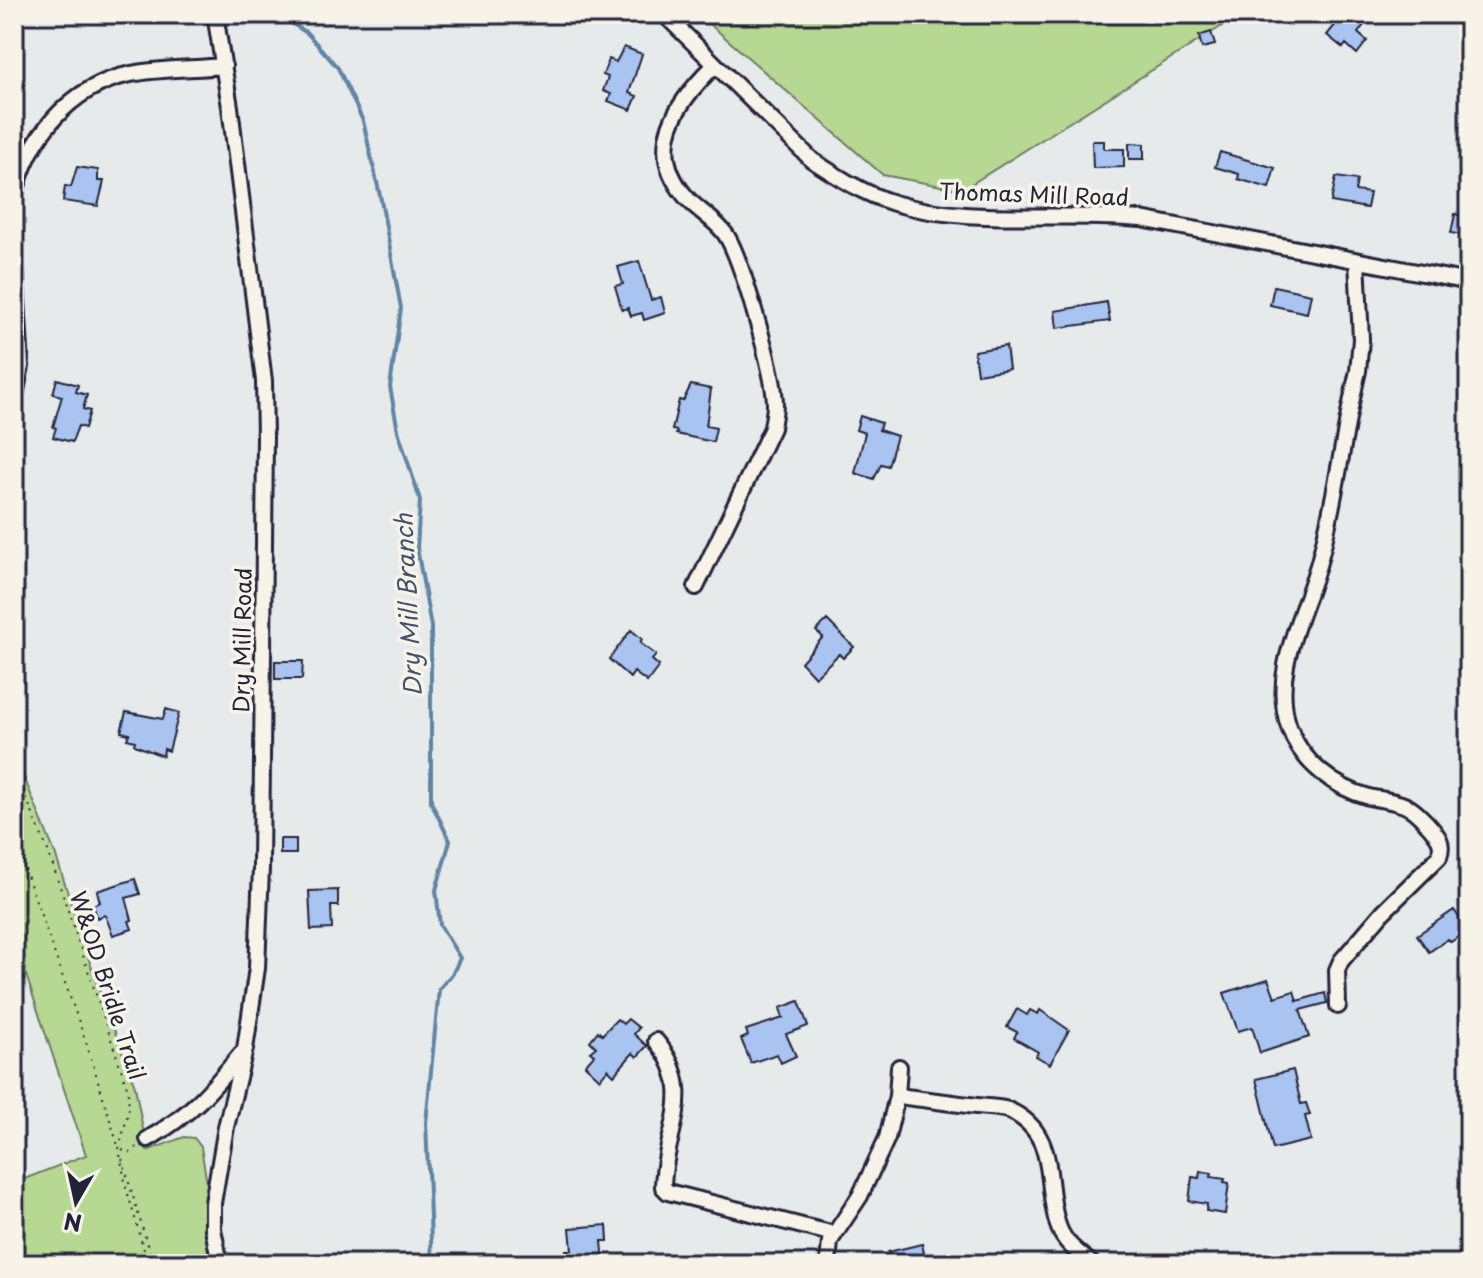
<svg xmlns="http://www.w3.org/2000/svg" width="1483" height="1278" font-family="'Playpen Sans',sans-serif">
	<rect width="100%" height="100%" fill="#e7eaea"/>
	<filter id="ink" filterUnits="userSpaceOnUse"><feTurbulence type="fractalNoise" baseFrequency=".0125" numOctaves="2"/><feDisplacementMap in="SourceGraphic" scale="16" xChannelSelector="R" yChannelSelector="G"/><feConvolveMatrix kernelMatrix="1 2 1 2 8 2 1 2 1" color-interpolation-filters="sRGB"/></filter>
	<g filter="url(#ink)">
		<path fill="#b6d892" stroke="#6c7d66" stroke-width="2" d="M698,14H1241L962,190L883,175Z
			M14,753L55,853L95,978L135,1086L147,1151L184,1137L194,1138L201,1147L220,1264H14V1183L86,1155L14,939Z"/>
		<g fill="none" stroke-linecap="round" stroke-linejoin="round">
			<path stroke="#6084a3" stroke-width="4" d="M277,14L307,33L338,68L363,121L381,200L401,308L390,387L398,431L420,500L417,548L431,627V802L450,841L436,890L440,925L460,958L453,973L439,989L426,1123L432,1264"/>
		</g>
		<path fill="#a9c4f1" stroke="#22223b" stroke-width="2" d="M1344,14L1355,17L1364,25L1358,33L1367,41L1357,54L1346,44L1343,48L1327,35Z
			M1211,32L1215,45L1202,48L1199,36Z
			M624,47L642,54L629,93L637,96L631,110L608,101L611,94L603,91L608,77L603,75L609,59L616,62Z
			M1092,141H1104V149H1124V167L1093,168Z
			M1129,143L1144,144V159H1129Z
			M1220,152L1275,168L1269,188L1238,179L1239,174L1215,167Z
			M77,167L98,170V181H104L98,206L63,201L65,186L71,187Z
			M1336,177L1357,180L1355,191L1370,193L1367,208L1331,202Z
			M1455,214L1469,216V234L1467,236L1451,233Z
			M639,261L651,300L661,297L665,313L644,320L642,313L631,316L628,308L622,310L615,286L623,284L618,267Z
			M1274,286L1311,294L1307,313L1270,305Z
			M1107,302L1110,321L1057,328L1055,311Z
			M1006,346L1009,369L977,374L974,351Z
			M57,379L78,385L76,392L87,395L83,409L90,411L85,428L78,426L72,442L53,437L56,428L53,427L62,396L53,394Z
			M691,385L711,389L706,426L716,428L713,442L676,434L677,431L672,430L679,400L683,401Z
			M860,416L881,423L879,430L897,436L888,466L881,464L874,479L855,473L865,433L856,430Z
			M827,620L854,647L843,658L839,654L815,677L801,662L823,637L816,631Z
			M631,630L642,639L640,643L656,655L652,660L659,666L647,682L634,672L630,678L609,659Z
			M275,661H303L302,679H275Z
			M166,709L179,713L169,751L164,749L163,756L137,746L134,744L135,741L127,739L129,734L121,732L126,712L163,719Z
			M280,839H296V854H280Z
			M135,879L140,894L126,898L132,920L129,921L132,929L113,935L105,915L97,918L93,905L100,902L97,891Z
			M338,890V906H331L332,929L311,930L309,891Z
			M1454,910L1468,930L1451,942L1448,939L1429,952L1417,935Z
			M1268,979L1275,997L1294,991L1297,1001L1325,993L1327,1003L1300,1010L1309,1037L1260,1053L1252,1027L1238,1031L1224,993Z
			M799,1001L808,1026L786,1034L796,1056L781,1063L777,1054L751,1063L741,1039L748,1036L746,1030L783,1018L780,1008Z
			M1017,1009L1027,1015L1030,1010L1038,1014L1040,1010L1069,1030L1050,1064L1036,1056L1038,1052L1014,1038L1017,1032L1007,1027Z
			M617,1019L623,1024L628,1019L639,1028L634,1034L647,1046L637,1057L633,1053L614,1075L608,1069L600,1079L585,1065L594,1055L590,1052L596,1047L590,1041L598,1031L602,1035Z
			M1293,1070L1301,1104L1306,1103L1310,1115L1305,1116L1311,1140L1273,1149L1256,1079Z
			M1200,1171L1212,1173L1211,1177L1225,1179L1224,1182L1229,1183L1225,1214L1206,1211L1207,1204L1189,1201L1192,1177L1199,1178Z
			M607,1225L608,1241H602L604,1264L567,1263L566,1250H572L570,1228Z
			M922,1244L924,1253L935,1264H890L888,1252Z"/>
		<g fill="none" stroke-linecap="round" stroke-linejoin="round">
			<defs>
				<path id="minor" d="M215,14L230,107L264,381L265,437L261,868L257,968L245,1049L226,1127L213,1203V1229L220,1264
					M664,14L812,160C838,177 864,194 894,203C970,226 1061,211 1141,219L1469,282
					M14,198C27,139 69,86 131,74C161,68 194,69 224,66
					M14,250L21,366L14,400
					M696,587L772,428C773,420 775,412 775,404C775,376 741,257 726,235C715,219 698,211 686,197C644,148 676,103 714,66
					M1338,1006L1337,970L1341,961L1383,912L1439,857C1441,851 1442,845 1439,839C1434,830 1419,814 1410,808C1399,801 1382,800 1369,797C1335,788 1301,762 1289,727C1270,671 1304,615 1319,562C1336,499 1343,434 1358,371L1361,339L1357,261
					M656,1041C699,1092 664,1131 663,1187L668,1192L834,1234
					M897,1096C924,1099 950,1103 977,1106C986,1107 999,1107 1008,1110C1061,1133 1043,1186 1059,1228C1065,1244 1080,1254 1092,1264
					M148,1139C190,1115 210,1092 241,1054
					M828,1264L830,1241L860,1196L887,1138L897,1096L899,1067"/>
			</defs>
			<use href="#minor" stroke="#22223b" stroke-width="20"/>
			<path stroke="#22223b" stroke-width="2" stroke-dasharray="2 6" stroke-linecap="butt" d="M14,768L48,851L128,1090L129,1110L119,1149L126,1187L148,1264
				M14,839L87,1045L119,1149
				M122,1150L129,1153L137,1147
				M122,1159L153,1264"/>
			<use href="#minor" stroke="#f7f3e8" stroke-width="14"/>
		</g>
	</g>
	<g text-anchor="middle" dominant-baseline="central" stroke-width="7" stroke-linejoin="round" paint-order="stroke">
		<g font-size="22" fill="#22223b" stroke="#f7f3e8">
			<text transform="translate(1034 193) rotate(2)">Thomas Mill Road</text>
			<text transform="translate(241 640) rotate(-89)">Dry Mill Road</text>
			<text transform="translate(109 985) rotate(72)">W&amp;OD Bridle Trail</text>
		</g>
		<g font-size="24" font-style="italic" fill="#41536f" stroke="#f7f3e8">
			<text transform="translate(407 605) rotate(-93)">Dry Mill Branch</text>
		</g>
	</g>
	<rect width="1483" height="1278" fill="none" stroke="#f7f3e8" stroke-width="48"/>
	<rect x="24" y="24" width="1435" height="1230" fill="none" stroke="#22223b" stroke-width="3" filter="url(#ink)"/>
	<g transform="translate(76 1202) rotate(189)" stroke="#f7f3e8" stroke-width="6" paint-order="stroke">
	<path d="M0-6L14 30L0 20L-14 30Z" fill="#22223b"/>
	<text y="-12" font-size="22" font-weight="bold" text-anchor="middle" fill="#22223b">N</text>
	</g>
</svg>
